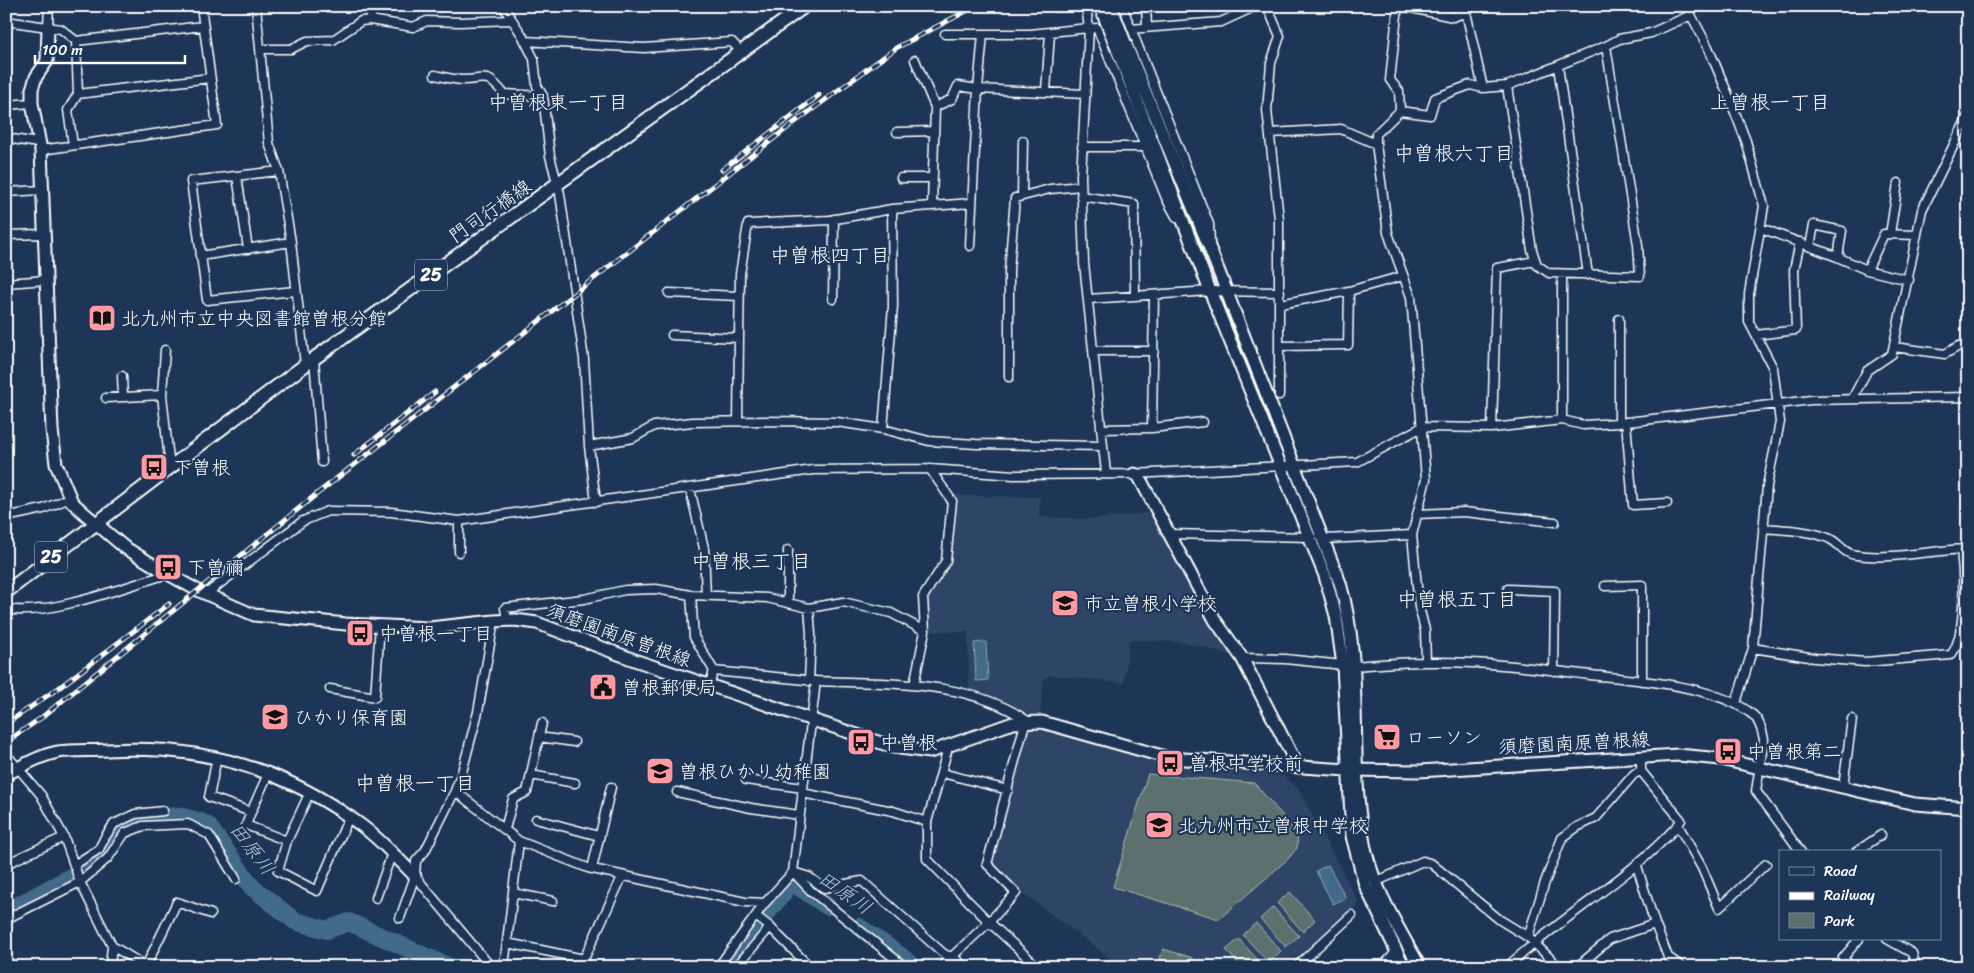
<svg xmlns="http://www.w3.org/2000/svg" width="1974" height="973" font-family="Sriracha,'Klee One',sans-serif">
	<rect width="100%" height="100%" fill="#1d3557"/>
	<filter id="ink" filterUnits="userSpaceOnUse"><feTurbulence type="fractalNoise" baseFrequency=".02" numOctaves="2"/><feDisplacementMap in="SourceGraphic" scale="10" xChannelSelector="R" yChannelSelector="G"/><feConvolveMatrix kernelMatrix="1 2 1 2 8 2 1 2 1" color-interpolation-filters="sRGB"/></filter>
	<g filter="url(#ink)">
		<path fill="#2e4568" d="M952,495L1040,497L1039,517L1095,519L1153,512L1234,656L1182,642L1129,640L1124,683L1049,675L1044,679L1040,714H1029L969,693L968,632L928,631L926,599L945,570L951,552L954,510Z
			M1027,730H1042L1074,738L1157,763L1199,769L1249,771L1283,776L1298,788L1359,903L1288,967H1121L1020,890L989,863L1020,763Z"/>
		<path fill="#5c716d" stroke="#aeb8b6" d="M1148,774L1254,783L1298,833L1297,848L1288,859L1219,919L1113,887Z
			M1290,892L1315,920L1303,932L1277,903Z
			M1273,907L1299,936L1286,947L1260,919Z
			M1256,923L1281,951L1269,963L1243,935Z
			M1239,939L1264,967H1241L1226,950Z
			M1163,949L1193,958L1191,967H1174L1159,962Z"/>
		<path fill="#426a89" stroke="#8ea6b8" d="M986,642L988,680L976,681L974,643Z
			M1328,865L1346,898L1333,904L1316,871Z"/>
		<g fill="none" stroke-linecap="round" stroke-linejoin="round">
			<path stroke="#426a89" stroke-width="18" d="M6,912L82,871L100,853L115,829L144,819L179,816L201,822L208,826L252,887L295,921L327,930L349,922L449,967
				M859,927L902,957L913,967
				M723,967L792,882L827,906"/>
			<defs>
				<path id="street" d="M256,6L269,143L279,171L291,242L305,365
					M503,6L522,35L534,59L537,86L543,96L550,156L560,194L584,359L589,446L596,502
					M1122,6L1209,224L1210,242
					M1146,6L1147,27
					M1267,6L1280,36L1271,63L1267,110L1279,219V395
					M1402,6L1453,17L1466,12L1473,6
					M1466,12L1483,88L1507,86L1606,46L1619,39L1651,33L1691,15L1708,47L1729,97L1746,141L1764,206L1749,294V322L1773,368L1780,422L1767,486L1753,648L1736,703
					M370,20L413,27L427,21L459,22L511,20
					M6,21L61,29L76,41L203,26
					M48,26L49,6
					M1097,28L1166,198L1177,218
					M945,34H1030L1089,28L1086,7H1056
					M76,41L78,94L210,78
					M525,41L644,48L732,42L741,52
					M260,49H291L307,41L333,40L361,21L370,20L374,6
					M915,60L935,107
					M1558,66L1588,275
					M435,75C444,77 454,80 463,80C487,80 485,71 504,94L543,96
					M1507,86L1532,250L1537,265L1549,273L1640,276L1638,245L1606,46
					M1046,91L1050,33
					M6,105L32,103
					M1400,111L1430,115L1435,98L1470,85L1483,88
					M897,132L933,131
					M1270,133L1341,129L1376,144L1388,233L1411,297L1426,479L1412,535L1419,607L1425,630L1426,662
					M6,138L38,143
					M1376,144V134L1400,111L1399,91L1390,80L1398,6
					M73,145L68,110L78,94
					M1082,147H1147
					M41,150L217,125L201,6
					M279,171L191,181L207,300L295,291
					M237,176L248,249
					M901,178H933
					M6,192L43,190
					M1022,196L1023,141
					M1081,196L1134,204L1135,295
					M932,206L935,107L952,99L958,86L978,89L983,34
					M892,209L971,203
					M1761,228L1835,256L1867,270L1909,280
					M1890,234L1898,183
					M6,235L45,234
					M970,246L978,89L1085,94
					M1810,246L1814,225L1842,231L1838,257
					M200,256L291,242
					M1867,270L1884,234L1917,235
					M6,283L47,280
					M1349,291L1403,276
					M669,293L739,296
					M833,299L834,219
					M1088,299L1210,291L1280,292
					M1619,319V423
					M672,335L739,338L738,421
					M1756,335L1796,330L1794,270L1800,242
					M739,338L740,274L748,224L830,220L892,209L893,306L883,429
					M1280,346L1348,345L1349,291L1280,304
					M1894,347L1945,354L1959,346L1968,345
					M1094,351H1154
					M314,359L322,462
					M122,376L123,397
					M1009,377V271L1015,198L1050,189L1081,186
					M162,395L165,350
					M106,398L162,395L170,469
					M1852,399L1867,371L1892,354L1922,210L1968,116
					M1562,420V274
					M1626,422L1633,505L1667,503
					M1152,428L1203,422
					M1492,428L1497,268L1535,261
					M1102,429L1152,428L1154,295
					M589,446L633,438L654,426L693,422L766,421L837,422L883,429L929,441L976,444L1103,446L1106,473
					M1103,446L1084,263L1081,176L1089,28L1130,29L1221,22L1256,6
					M690,489L704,548L706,596
					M1417,514L1464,512L1555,522
					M6,517L43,509L70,498
					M1763,528C1784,530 1808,530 1828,538C1839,542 1843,554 1856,555C1893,560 1931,550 1968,549
					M1169,534L1311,537
					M1324,539L1412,535
					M788,550V603
					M459,552V521
					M1605,586L1642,585V681
					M1508,589L1555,591L1554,671
					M206,594L303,521L328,511L391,512L459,521L813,470L930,469L1014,475L1134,474L1357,462L1422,427L1492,428L1562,420L1583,425L1619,423L1811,400L1968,397
					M6,609C47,617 127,586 168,574
					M507,620L505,608L584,599L625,590L656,589L691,595
					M1753,648L1815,658L1865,662L1951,655C1967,635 1964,575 1961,549
					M1242,658L1285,659L1343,665
					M1355,666C1379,664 1403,662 1427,662C1481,661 1536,668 1590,675C1636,680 1717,685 1753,715C1760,721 1762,731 1764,739L1756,791L1801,852
					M714,671L816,681
					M809,681L811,634L809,608
					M709,685L714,671L694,637L691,595L767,598L809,608L843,602L891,613L925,631
					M914,685L925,631L923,597L946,561L952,501L930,469
					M330,689L375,697L380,625
					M539,737L574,742
					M948,748L927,822V859L989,922L1038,967
					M6,754L41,795L64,837L80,882L112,946L147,967
					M217,757L209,797L251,812L268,774
					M942,773L1008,790
					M531,775L575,783
					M746,780L803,788
					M1843,787L1852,719
					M455,791L519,841L588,868L745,902L765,903
					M677,792L751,808L799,815
					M802,793L893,811L927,822
					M251,812L246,825L287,841L309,794
					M536,819L599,836
					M1678,825L1702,868L1719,908L1766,864
					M505,829L513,799L527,792L542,723
					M287,841L278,871L317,891L349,817
					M1856,852L1881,835
					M6,864L64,837
					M74,865L99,849L105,837L114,824L135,814L163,811
					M592,869L611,787
					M793,872L809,877L824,888L862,881L944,954L957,960L964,967
					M793,872L810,890L905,967
					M415,876L491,967
					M1375,882L1423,861L1432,864L1500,920L1528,937L1559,967
					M513,893L553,901
					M376,898L392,853
					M756,916L770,927
					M400,918L415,876L416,861L425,851L455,791L462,772L478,712L494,621
					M6,919L80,882L108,858L125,833L143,826L188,824L209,835L236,879
					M1655,924L1668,957L1682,967
					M1528,937L1545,882L1562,838L1577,827L1596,818L1634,774L1641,771
					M1887,939L1912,953L1916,967
					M507,943L584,959L622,877
					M146,966L177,902L211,914
					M110,967L112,946
					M504,967L519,841
					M718,967L765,903L793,872L816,681C886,684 969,679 1029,722L1024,727L987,864L1016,893L989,922L941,967
					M736,967L770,927L810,967
					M1296,967L1352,915
					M1382,967L1396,952
					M1507,967C1562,916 1627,881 1678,825L1681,820L1641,771V757
					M1577,967L1610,939L1655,924L1637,866
					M1851,967L1843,958L1859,939"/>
				<path id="secondary" d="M48,26L47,61L36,77L32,89V103L41,150L52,430L56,464L72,502L84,513L124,547L168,574L197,590L254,615L346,624L429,628L494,621L515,620L537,623L637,661L893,747L930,752L1013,723L1042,722L1169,758L1347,770L1419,771L1678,755L1721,759L1915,804L1968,808
					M1126,45L1210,249L1340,583C1364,666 1349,748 1362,832C1369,882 1396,923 1420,967
					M1117,49L1210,291L1325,576L1336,616L1343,665L1352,836L1365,885L1404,967
					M1134,474L1138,475L1215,620L1242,658L1298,767
					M6,775C21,766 41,755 58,752C74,750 91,751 107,750C202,744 286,769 362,826C382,841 398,859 415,876"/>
				<path id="primary" d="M6,592L305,365L805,6"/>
			</defs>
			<use href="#street" stroke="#fff" stroke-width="11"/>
			<use href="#secondary" stroke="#fff" stroke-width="15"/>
			<use href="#primary" stroke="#fff" stroke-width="16"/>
			<use href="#street" stroke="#1d3557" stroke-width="8"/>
			<use href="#secondary" stroke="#1d3557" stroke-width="11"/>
			<use href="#primary" stroke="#1d3557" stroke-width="12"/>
			<defs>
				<path id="rail" d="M722,170L819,95
					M354,455L435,392
					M6,724L60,687L169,604
					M6,742L41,718L318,493L795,122L896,48L976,6"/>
			</defs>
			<use href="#rail" stroke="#fff" stroke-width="5"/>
			<use href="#rail" stroke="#1d3557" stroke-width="3" stroke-dasharray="9" stroke-linecap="butt"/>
			<defs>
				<path id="secondary-bridge" d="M1100,6L1117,49
					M1111,6L1126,45"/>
			</defs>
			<use href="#secondary-bridge" stroke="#fff" stroke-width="15" stroke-linecap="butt"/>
			<use href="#secondary-bridge" stroke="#1d3557" stroke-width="11"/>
		</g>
	</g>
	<defs>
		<symbol id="library-square" viewBox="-11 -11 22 22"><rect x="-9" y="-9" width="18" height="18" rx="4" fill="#ff9aa2" stroke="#1d3557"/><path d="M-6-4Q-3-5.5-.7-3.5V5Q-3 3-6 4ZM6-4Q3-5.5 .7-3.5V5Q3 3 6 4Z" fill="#111"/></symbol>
		<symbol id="bus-square" viewBox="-11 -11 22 22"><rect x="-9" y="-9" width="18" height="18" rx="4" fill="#ff9aa2" stroke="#1d3557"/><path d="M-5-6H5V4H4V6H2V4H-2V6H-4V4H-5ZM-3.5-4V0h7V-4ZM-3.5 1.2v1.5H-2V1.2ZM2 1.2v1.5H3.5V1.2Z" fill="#111"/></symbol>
		<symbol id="school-square" viewBox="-11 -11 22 22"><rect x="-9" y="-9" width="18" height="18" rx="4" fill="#ff9aa2" stroke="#1d3557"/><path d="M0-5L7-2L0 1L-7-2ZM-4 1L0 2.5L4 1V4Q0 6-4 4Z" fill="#111"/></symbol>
		<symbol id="civic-square" viewBox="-11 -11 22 22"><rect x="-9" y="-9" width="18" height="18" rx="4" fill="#ff9aa2" stroke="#1d3557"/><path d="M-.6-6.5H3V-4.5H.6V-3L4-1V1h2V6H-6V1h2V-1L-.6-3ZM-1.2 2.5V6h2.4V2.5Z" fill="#111"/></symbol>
		<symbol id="supermarket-square" viewBox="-11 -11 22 22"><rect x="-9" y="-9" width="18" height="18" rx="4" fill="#ff9aa2" stroke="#1d3557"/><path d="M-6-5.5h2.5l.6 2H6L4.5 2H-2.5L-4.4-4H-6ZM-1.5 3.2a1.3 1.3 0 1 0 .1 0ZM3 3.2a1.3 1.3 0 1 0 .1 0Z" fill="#111"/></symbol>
	</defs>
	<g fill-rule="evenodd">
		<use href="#library-square" x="86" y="302" width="32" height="32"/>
		<use href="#bus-square" x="138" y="451" width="32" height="32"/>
		<use href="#bus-square" x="152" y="551" width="32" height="32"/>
		<use href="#school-square" x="1049" y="587" width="32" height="32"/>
		<use href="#bus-square" x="344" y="617" width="32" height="32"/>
		<use href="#civic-square" x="587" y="671" width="32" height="32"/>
		<use href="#school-square" x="259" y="701" width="32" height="32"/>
		<use href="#supermarket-square" x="1371" y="721" width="32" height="32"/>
		<use href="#bus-square" x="845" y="726" width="32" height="32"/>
		<use href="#bus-square" x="1712" y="735" width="32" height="32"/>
		<use href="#bus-square" x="1154" y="747" width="32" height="32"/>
		<use href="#school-square" x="644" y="755" width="32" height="32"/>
		<use href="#school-square" x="1143" y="809" width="32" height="32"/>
	</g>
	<g text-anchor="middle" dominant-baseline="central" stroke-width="4.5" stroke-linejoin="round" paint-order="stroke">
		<g fill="#1d3557" stroke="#bbc2cd" stroke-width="1">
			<rect x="415" y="259.5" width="32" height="31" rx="4"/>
			<rect x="35" y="541.5" width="32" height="31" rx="4"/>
		</g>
		<g font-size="18" font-weight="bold" fill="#fff">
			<text x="431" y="275">25</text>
			<text x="51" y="557">25</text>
		</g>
		<g font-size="19" fill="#fff" stroke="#1d3557">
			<text transform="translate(490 211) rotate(-35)">門司行橋線</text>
			<text transform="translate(619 635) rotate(20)">須磨園南原曽根線</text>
			<text transform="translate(1574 743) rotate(-3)">須磨園南原曽根線</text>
		</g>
		<g font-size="19" fill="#fff" stroke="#1d3557" text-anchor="start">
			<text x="121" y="318">北九州市立中央図書館曽根分館</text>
			<text x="173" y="467">下曽根</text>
			<text x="187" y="567">下曽禰</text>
			<text x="1084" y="603">市立曽根小学校</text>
			<text x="379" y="633">中曽根一丁目</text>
			<text x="622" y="687">曽根郵便局</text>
			<text x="294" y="717">ひかり保育園</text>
			<text x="1406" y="737">ローソン</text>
			<text x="880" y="742">中曽根</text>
			<text x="1747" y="751">中曽根第二</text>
			<text x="1189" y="763">曽根中学校前</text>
			<text x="679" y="771">曽根ひかり幼稚園</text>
			<text x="1178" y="825">北九州市立曽根中学校</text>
		</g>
		<g font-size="20" fill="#fff" stroke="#1d3557">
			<text x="558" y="102">中曽根東一丁目</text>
			<text x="1770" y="102">上曽根一丁目</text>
			<text x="1454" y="153">中曽根六丁目</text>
			<text x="830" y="255">中曽根四丁目</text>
			<text x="751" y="561">中曽根三丁目</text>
			<text x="1457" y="599">中曽根五丁目</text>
			<text x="415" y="783">中曽根一丁目</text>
		</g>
		<g font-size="20" font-style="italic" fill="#b3c3d0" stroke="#1d3557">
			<text transform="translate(252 849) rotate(52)">田原川</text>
			<text transform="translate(845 893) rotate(35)">田原川</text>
		</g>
	</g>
	<rect width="1974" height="973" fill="none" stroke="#1d3557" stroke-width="25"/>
	<rect x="12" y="12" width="1949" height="948" fill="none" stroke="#fff" stroke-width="2" filter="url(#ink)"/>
	<rect x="1779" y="850" width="162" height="90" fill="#1d3557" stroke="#77869a"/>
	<rect x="1789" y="867" width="25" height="8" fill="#1d3557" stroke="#77869a"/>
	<text x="1824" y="876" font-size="15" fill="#ffffff">Road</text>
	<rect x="1789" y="892" width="25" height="8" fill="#ffffff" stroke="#77869a"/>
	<text x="1824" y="900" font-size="15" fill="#ffffff">Railway</text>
	<rect x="1789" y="913" width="25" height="15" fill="#5c716d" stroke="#77869a"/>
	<text x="1824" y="926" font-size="15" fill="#ffffff">Park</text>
	<path d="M35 55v8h150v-8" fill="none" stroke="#ffffff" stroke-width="2.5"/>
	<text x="42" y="55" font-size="15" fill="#ffffff" stroke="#1d3557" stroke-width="4" paint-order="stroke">100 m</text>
</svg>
